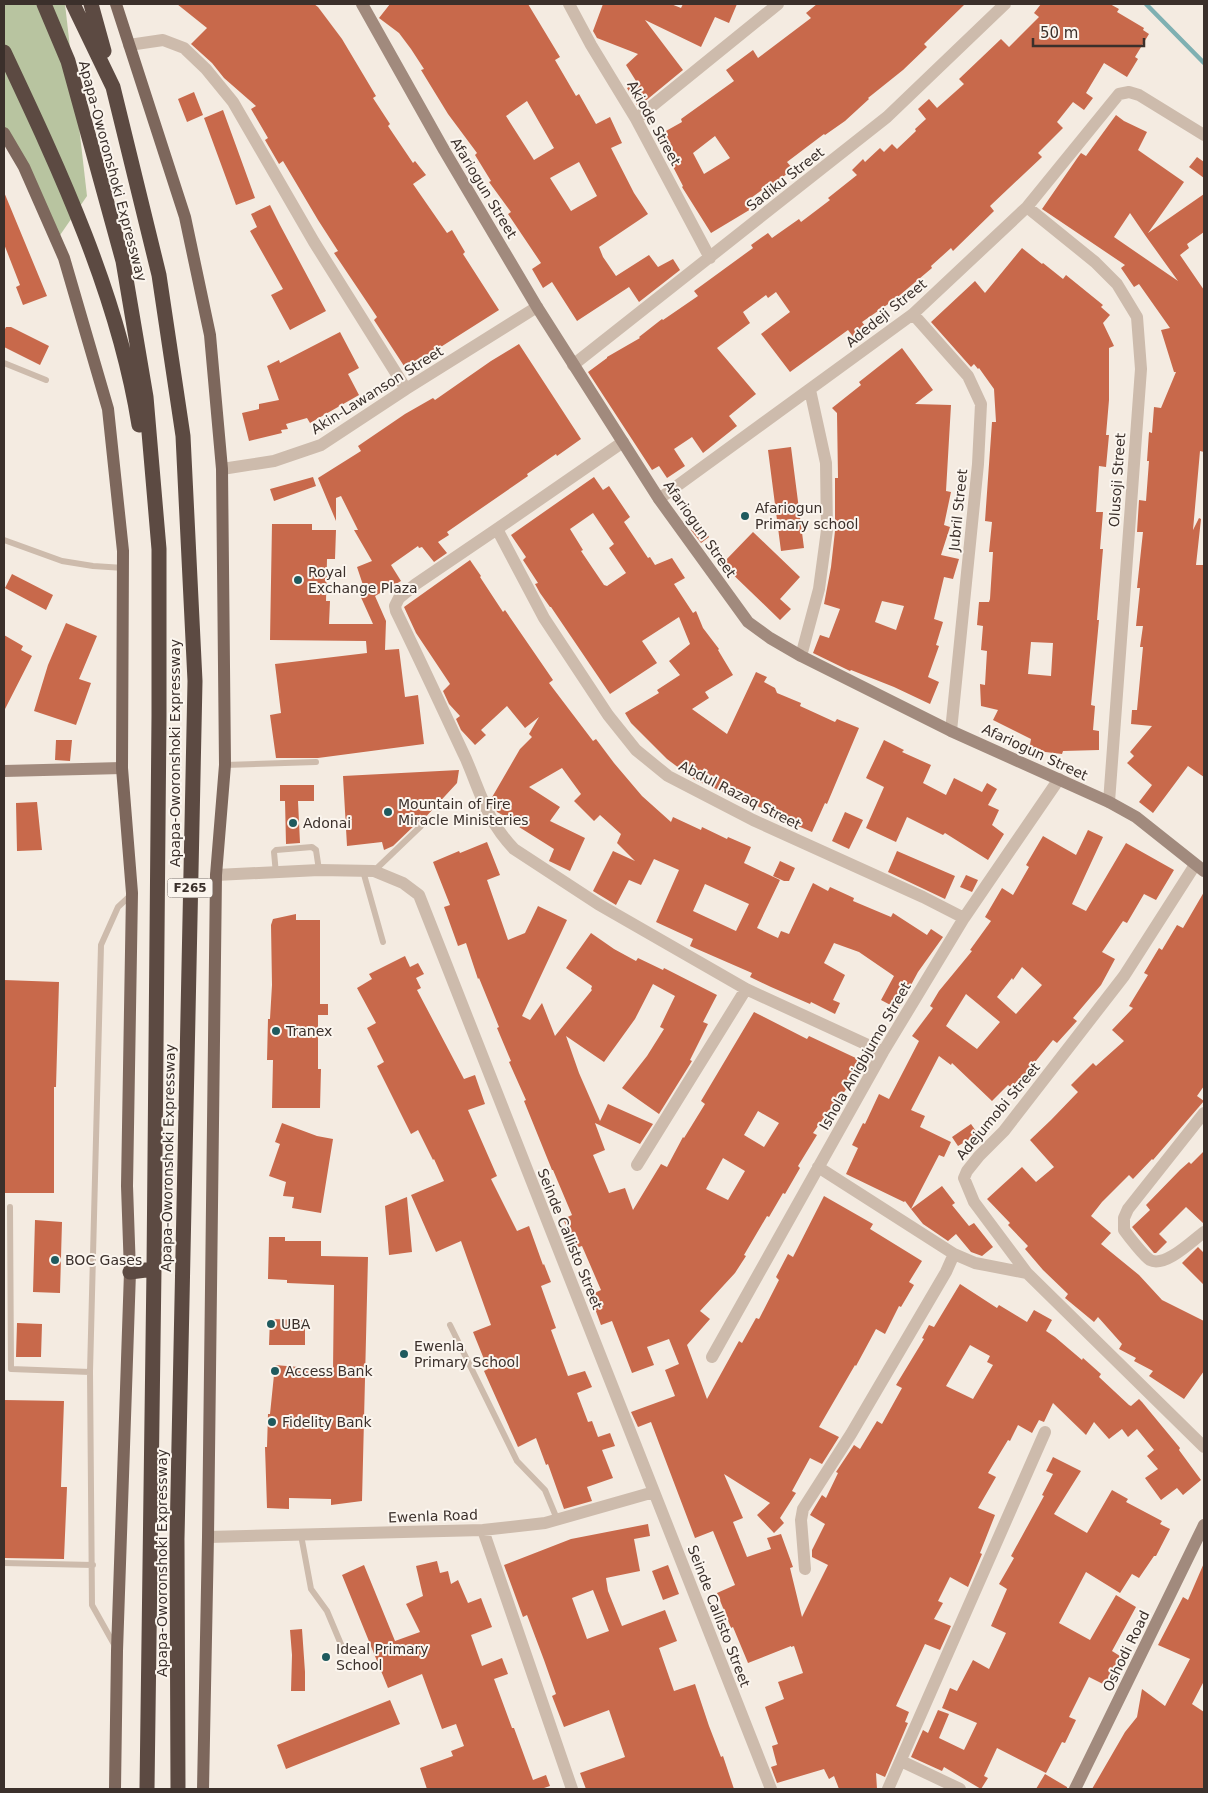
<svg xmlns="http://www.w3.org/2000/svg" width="1208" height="1793" font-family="'DejaVu Sans',sans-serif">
	<rect width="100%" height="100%" fill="#f4ebe1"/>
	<path fill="#b8c4a0" d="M4,4H65L87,196L56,241L4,131Z"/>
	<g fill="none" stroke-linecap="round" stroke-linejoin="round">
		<path stroke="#7fb0b2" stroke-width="4.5" d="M1146,4L1204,63"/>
	</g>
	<path fill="#c8694b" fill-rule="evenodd" d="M177,4H314L318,7L342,39L376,96L373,98L390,124L388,126L413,163L415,161L426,175L413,184L447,233L452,230L465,252L463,254L499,310L406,369L374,320L377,317L334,253L338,251L318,220L283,161L279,164L265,140L268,138L251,109L256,106L224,78L212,63L191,44L207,28Z
		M390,4H528L560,57L555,60L576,96L579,94L596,124L610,117L622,143L611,148L634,193L648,214L599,247L603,257L616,276L649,255L658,267L673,259L680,270L639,302L629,287L577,321L552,282L543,288L532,269L541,263L508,214L511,212L489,182L491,181L475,155L477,153L448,114L421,70L424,69L411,49L399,33L379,18ZM527,101L554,148L534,160L506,116ZM579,162L597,196L571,211L550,178Z
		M603,4H671L681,8L683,4H737L729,23L715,17L701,47L645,20L683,70L638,107L627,88L636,81L626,65L638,54L597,38L593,31Z
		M817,4H965L924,44L927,47L903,70L868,98L869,99L845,121L825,135L824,134L787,162L793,169L770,187L769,185L751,198L756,206L711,233L682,187L683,186L657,136L682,122L681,119L734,81L726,70L753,50L758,58L811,18L806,13ZM715,136L730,158L704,174L693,153Z
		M1041,4H1110L1119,9L1117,12L1144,28L1143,30L1149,34L1135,57L1138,59L1127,77L1104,63L1086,93L1093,98L1084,110L1073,102L1057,122L1063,128L1038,153L1042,157L990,206L994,211L953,251L951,248L931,266L932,268L894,300L862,322L868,330L855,339L848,330L790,372L761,334L790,312L776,292L768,298L766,295L743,312L750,323L717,348L756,394L729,416L737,426L703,453L692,437L674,449L685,466L667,478L659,466L652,470L588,372L607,358V357L640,338L639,337L662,319L663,320L698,296L694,291L753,248L751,245L768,233L772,238L799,219L801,222L830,200L828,198L857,175L852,170L863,159L865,162L880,148L884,152L892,144L897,149L916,131L915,129L926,119L918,109L929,99L937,108L964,84L959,79L1001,39L1009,47L1039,17L1034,13Z
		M194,92L203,115L187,122L178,99Z
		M223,110L255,198L236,205L204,118Z
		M1116,115L1124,121L1147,132L1138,150L1184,182L1148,233L1204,194V232L1187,244L1189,248L1180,255L1204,290V452L1200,451L1193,530L1199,518L1201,519L1196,565H1204V777L1188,766L1153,813L1139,802L1152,785L1127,763L1134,756L1130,752L1152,726L1131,724L1132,710H1137L1143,647H1140L1143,626H1136L1140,588H1137L1143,532H1137L1139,500L1146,501L1149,461H1147L1149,432L1152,433L1154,407L1161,408L1176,372H1174L1161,330L1170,328L1139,284L1134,287L1121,268L1125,265L1042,209L1078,157L1081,153L1086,156ZM1130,213L1145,235L1178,281L1114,237Z
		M1197,157L1204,162V178L1189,167Z
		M4,192L47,296L23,305L16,287L20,285L4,244Z
		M270,205L280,225L326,311L290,330L271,295L283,289L250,231L257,227L251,214Z
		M1022,248L1042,264L1043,263L1063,279L1066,275L1103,305L1101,307L1110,315L1103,323L1114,346L1109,348V400L1106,435H1109L1106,467L1099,466L1096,512H1103L1100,549H1103L1097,620H1099L1091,705L1095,706L1093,730L1099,731V750L1063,751L1062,754L1029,750L1031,739L993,720L998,710L981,706L980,684L985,685L987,651L981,650L983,626L977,625L979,602H989L990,599L993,552H989L992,522L985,521L992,422H996L994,389L979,368L978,369L974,364L971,367L931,322L975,281L985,293ZM1031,642L1053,643L1051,676L1028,674Z
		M6,327H11L49,346L40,365L4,347V331Z
		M340,332L359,368L348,374L359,395L310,423L307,418L286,424L288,429L281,430L282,433L249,441L242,413L259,409V404L279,400L267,366L279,360L280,363Z
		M519,344L581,439L557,456L556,454L527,474L528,476L447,532L449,535L438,542L447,553L434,562L422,547L419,548L418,546L391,565L401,581L375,596L386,621L385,650L399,649L405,697L418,695L424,744L318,758H276L270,715L281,713L275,664L367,653L366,641L270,640L272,524H312V530H336L335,559H327L326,601H330L329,624H373L359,593L365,591L357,567L372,561L354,530H358L341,496L336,498V521L318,478L361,451L358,446L405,414L433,398L435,400L491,361Z
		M902,348L933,390L915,404L951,405L946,491L951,492L944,525L950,527L941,555L959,559L953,579L944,577L934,619L943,622L936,645L939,646L928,677L939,682L930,704L894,687L851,670L850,671L813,653L820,635L829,638L840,609L824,604L831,567L835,531V478H838L837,413L832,408L861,385L859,382ZM882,601L904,606L896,630L875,622Z
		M791,447L804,548L781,551L768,450Z
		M313,477L316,486L274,501L270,489Z
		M594,477L603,490L609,486L630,517L624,522L648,558L650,557L655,565L672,558L685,578L674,584L693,613L696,611L703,628L719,649L718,650L733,675L705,692L709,698L692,709L727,734L756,672L767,677L764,682L775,688L777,693L801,703L800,706L835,722L837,719L859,728L827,804L825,803L812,832L786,821L785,823L763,812L764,809L695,780L667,759L631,723L625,713L659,693L657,690L680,675L669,661L690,644L679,617L642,641L657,663L610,694L551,607H550L540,593L535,584L538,583L523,560L526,557L511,535ZM593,513L614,544L609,548L626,573L607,586L604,585L581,551L583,550L570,529Z
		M700,523L709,537L701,543L691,530Z
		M753,532L800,577L780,599L791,609L780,620L722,564Z
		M470,560L481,576L480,577L503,612L505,610L553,680L549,683L593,741L596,739L614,763L642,796L671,822L673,817L701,830L702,827L727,839L728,837L751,847L744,863L780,880L757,928L778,938L781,931L789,934L813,883L828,891L830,887L854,898L853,901L891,917L893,913L927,935L931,929L943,937L918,972L898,1009L881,1000L894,976L859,952L834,943L824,963L845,975L833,1000L840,1003L835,1014L811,1002L810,1004L771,987L750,977L752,973L690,946L693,939L656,922L679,870L654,859L641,885L629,880L616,905L593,891L613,851L635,861L617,843L621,834L600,815L594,821L574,801L581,794L562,768L529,787L560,807L550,821L585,838L570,871L549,861L554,849L519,827L521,825L497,812L491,799L520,749L532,737L529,734L539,717L525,728L507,706L481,730L486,735L475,745L461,730L456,719L460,716L449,704L443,691L450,684L416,633L404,607ZM705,884L749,904L736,931L693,911Z
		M12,574L53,595L46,610L5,588Z
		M66,623L97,636L79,679L91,683L76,725L34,711L48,665Z
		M4,635L23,646L21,650L32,656L4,711Z
		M56,740H72L70,761L55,760Z
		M884,740L904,750L902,752L931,765L923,783L946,795L954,778L982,792L987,783L997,789L988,805L999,810L992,825L1004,834L988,860L945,833L943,835L907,817L896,842L866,828L884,787L866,778Z
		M459,770L457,783L422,821L418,822L393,846L384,850L382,842L347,846L343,776Z
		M280,785H314V801H298L300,843L286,844L285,801H280Z
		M37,802L42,850L17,851L16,803Z
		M845,812L863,820L849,849L832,841Z
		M1088,830L1103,837L1072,904L1086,911L1126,843L1174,870L1156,900L1144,894L1127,923L1123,921L1102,952L1115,959L1101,985L1073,1018L1077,1021L1057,1043L1053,1040L1013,1089L1008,1085L992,1101L952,1063L951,1065L939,1056L911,1110L925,1116L920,1127L951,1142L944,1157L939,1155L911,1209L905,1201L904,1202L846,1174L858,1148L852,1145L863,1123L865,1124L879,1094L889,1099L919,1041L912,1036L933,1008L930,1006L939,991L972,951L970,950L991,921L985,917L1002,888L1013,895L1029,867L1026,865L1043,836L1076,855ZM1022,967L1042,985L1016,1014L997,997L1012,978L1013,980ZM966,994L1000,1022L977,1049L946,1026Z
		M487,842L500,875L487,880L508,940L525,933L538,906L567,920L522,1016L530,1020L542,1003L555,1036L592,990L591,989L592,986L566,968L591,933L614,949L636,961L638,958L663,970L664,968L717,995L703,1022L708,1024L690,1060L692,1061L659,1114L622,1088L647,1056L664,1029L660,1027L675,996L653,984L635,1019L604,1062L566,1036L579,1073L600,1121L608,1104L653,1124L640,1144L595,1123L605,1150L593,1155L609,1193L625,1188L633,1210L661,1164L667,1167L683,1137L684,1138L705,1104L701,1101L754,1012L807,1039L809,1036L860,1060L848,1086L833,1110L830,1109L813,1133L817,1135L798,1166L800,1168L785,1194L783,1193L769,1217L767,1216L744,1255L746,1256L735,1273L700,1311L710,1319L687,1345L707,1399L739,1341L742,1343L756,1318L759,1319L779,1280L776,1277L788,1254L793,1257L824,1196L873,1224L870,1229L922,1261L909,1282L914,1285L901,1307L899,1306L885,1334L876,1329L856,1366L855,1365L819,1427L839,1437L822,1464L810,1458L792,1491L796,1493L780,1518L784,1523L774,1533L757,1515L770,1503L724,1474L743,1518L733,1522L747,1557L771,1549L767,1538L781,1534L793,1567L790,1568L802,1617L828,1565L812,1557V1550L825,1524L810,1515L822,1495L826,1498L838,1473L836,1472L854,1445L860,1449L877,1421L882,1424L902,1388L896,1385L924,1339L922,1338L929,1325L934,1327L960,1284L997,1308L999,1305L1027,1322L1034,1310L1052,1320L1046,1331L1055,1337L1082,1360L1083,1358L1101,1374L1099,1377L1129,1405L1131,1406L1139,1399L1142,1402L1180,1448L1179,1450L1201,1480L1183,1495L1177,1488L1161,1500L1145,1478L1158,1469L1147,1456L1154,1450L1137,1429L1128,1437L1122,1429L1109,1439L1094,1422L1086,1435L1053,1403L1044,1422L1039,1420L1032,1433L1018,1425L1010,1441L1008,1440L988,1473L996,1477L978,1508L995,1515L980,1553L982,1554L968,1587L950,1577L938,1601L943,1603L934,1619L951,1626L940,1650L925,1644L896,1706L909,1712L905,1722L908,1723L885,1777L876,1773L877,1789H839L834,1776L829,1779L824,1769L777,1783L771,1767L777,1765L772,1746L778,1744L765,1707L784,1699L778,1682L803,1673L794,1646L791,1647V1646L748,1663L733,1627L731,1628L717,1593L735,1585L713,1531L695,1538L651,1422L638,1427L631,1412L675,1396L665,1370L679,1364L669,1339L647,1347L654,1365L632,1373L612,1321L601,1325L590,1295L601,1290L582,1246L576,1248L563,1219L572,1215L553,1170H552L524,1101L526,1100L509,1062L511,1061L497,1028L499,1027L479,978L478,979L466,943L458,946L444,907L450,905L433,862L459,851L460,853ZM758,1111L779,1123L764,1147L744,1135ZM723,1158L745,1171L728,1200L706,1189ZM970,1345L990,1356L987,1362L993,1365L973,1399L946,1386Z
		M897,851L955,876L945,899L888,872Z
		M780,861L795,868L789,881H784L773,876Z
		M966,875L978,880L972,892L960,887Z
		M1204,892V1086L1197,1096L1204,1101L1153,1160L1152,1159L1133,1179L1129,1175L1102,1202L1091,1216L1111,1233L1101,1244L1139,1275L1162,1300L1204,1321V1371L1184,1399L1149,1376L1153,1371L1134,1361L1136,1358L1119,1349L1122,1344L1098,1317L1094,1322L1065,1298L1068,1294L1043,1270L1025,1249L1028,1246L1008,1225L1010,1223L987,1199L1022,1167L1036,1182L1054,1167L1030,1140L1051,1120L1078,1092L1071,1085L1093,1063L1096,1066L1124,1041L1112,1030L1133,1008L1129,1006L1148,975L1144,973L1159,948L1162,950L1177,925L1183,928Z
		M296,914V920H320V1004H328V1015H318V1069H321L320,1108H272L273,1060H267L268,1019H270L272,985L271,925L273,919Z
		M405,956L410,967L418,963L424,974L416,978L421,988L417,990L464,1079L475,1075L485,1104L468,1110L497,1176L491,1179L517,1231L529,1226L543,1265L544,1264L551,1282L541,1286L556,1328L551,1330L568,1376L585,1371L592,1387L577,1393L588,1422L592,1421L598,1437L610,1433L615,1446L602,1450L613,1478L587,1487L592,1501L564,1509L548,1464L546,1465L536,1438L518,1447L484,1371L488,1369L473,1332L491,1325L461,1241L436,1252L411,1195L444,1181L434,1159L433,1160L418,1130L411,1134L377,1066L384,1062L367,1028L376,1023L357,988L372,979L369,974Z
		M4,980L59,982L56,1087H54V1193H5Z
		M282,1123L317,1136L333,1139L321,1213L292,1208L294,1197L283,1196L286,1182L269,1176L280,1144L275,1142Z
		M971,1124L978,1134L958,1146L952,1137Z
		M1204,1151V1224L1186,1207L1159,1234L1167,1242L1156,1253H1154L1132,1227L1150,1210L1146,1205L1180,1170L1189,1162L1191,1164Z
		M942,1186L955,1203L952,1205L969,1226L974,1223L993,1247L982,1256L971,1252L956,1234L948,1241L923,1224L911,1209Z
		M407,1197L412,1252L389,1255L385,1206Z
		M35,1220L62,1222L60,1293L33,1292Z
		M269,1237H285V1241H321V1256L368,1257L362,1501L331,1505V1499L289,1498V1509L267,1508L265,1447H267L268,1414H270L275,1365L333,1370L334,1285L287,1283V1280L268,1279Z
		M1198,1247L1204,1253V1285L1182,1263Z
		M270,1319L305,1320V1345H269Z
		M17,1323L42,1324L41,1357H16Z
		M4,1400L64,1401L61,1487H67L64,1559L4,1558Z
		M1053,1457L1081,1471L1054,1514L1087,1533L1112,1490L1128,1499L1126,1502L1162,1521L1160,1524L1170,1529L1156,1556H1154L1139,1578L1132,1574L1120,1593L1086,1572L1059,1623L1090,1640L1116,1595L1136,1607L1112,1651L1120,1656L1105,1685L1089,1677L1069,1717L1076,1720L1065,1743L1062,1742L1046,1773L997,1748L984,1776L988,1778L981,1789L944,1767L942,1771L911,1757L923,1730L928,1733L938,1710L949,1714L939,1738L964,1750L977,1723L942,1708L950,1688L957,1691L973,1660L989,1669L1006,1633L991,1626L1007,1589L999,1584L1014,1558L1011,1556L1044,1496L1042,1495L1053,1474L1046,1471Z
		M648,1524L650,1536L634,1539L640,1571L606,1578L608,1591L622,1626L665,1610L677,1641L659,1648L674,1691L695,1684L709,1726L721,1757L723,1756L734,1789H586L580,1773L625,1757L609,1710L564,1727L552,1696L556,1694L544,1660L527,1615L523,1617L504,1565L571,1539ZM593,1590L609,1631L587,1639L572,1598Z
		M437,1561L440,1573L448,1571L451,1584L458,1580L468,1603L481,1598L492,1627L471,1635L482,1666L502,1658L508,1674L494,1679L512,1728H514L533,1780L546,1775L550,1786L541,1789H427L420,1768L453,1756L451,1751L464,1746L456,1724L442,1729L422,1674L388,1688L342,1575L364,1565L395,1641L420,1632L406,1604L423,1596L416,1566Z
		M1204,1563V1681L1192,1704L1204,1712V1789H1092L1125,1732L1137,1717L1142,1689L1165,1706L1190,1659L1158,1645L1183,1597L1188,1600Z
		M668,1565L679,1594L663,1600L652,1571Z
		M302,1629L305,1672V1691H291L292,1655L290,1630Z
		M390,1700L400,1724L286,1769L277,1745Z
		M1045,1774L1067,1787V1789H1036Z"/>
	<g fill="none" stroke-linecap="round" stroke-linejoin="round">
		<path stroke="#cdbbac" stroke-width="6" d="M4,363L46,380
			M4,540L62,561L93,566L124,568
			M225,765L316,762
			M363,871L383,942
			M374,871L421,826
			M276,874L274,852L276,850L312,847L316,850L319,870
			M10,1207L11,1369L90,1372
			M450,1325L517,1461L545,1490L557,1519
			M301,1535L311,1589L327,1611L343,1649
			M4,1563L93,1565
			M115,1646L92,1605L90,1372L101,945L118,907L132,894"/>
		<path stroke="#cdbbac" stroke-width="12" d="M569,4L591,45L636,119L710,258
			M129,45L163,40L184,48L206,69L233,102L314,242L406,389
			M636,119L778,4
			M1027,207L1095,262L1117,284L1137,317L1141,369L1109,802
			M913,314L968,376L981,404L978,464L951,731
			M573,365L887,117L1005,4
			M623,442L497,529L416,584L399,598L395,606L396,611C420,660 443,710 466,759C481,794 487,821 514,849L598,904L746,989L883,1052
			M222,469L274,461L321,445L406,389L537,307
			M659,499L913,314L1027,207L1119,94L1129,92L1139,95L1204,135
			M497,529L544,618L608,715L636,750L668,776L753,820L923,897L964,918
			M801,656L819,589L827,530L826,463L810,390
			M1195,865L1124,976L1004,1131L979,1156L967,1171L964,1178L974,1202L1027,1273L1204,1447
			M216,875L319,870L374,871L403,883L419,895L771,1789
			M1204,1113L1128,1209L1124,1218V1230C1129,1237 1144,1256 1150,1260C1165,1268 1193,1240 1204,1232
			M637,1165L746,989
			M818,1167L954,1254
			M712,1357L883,1052L964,918L1059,779
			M483,1530L572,1789
			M208,1537L483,1530L545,1523L654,1492
			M805,1569L801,1520L803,1509L851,1434L946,1272L954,1254L975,1263L1027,1273
			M901,1761L960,1789
			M888,1789L1045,1432"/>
		<path stroke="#a18a7d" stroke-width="12" d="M362,4L444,150L537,307L659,499L748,622L770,638L801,656L951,731L1109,802L1136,817L1204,871
			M4,771L122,768
			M1075,1789L1204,1525"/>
		<path stroke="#7d675c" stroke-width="12" d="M116,4L185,217L210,335L222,469L225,765L216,875L208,1537L203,1789
			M4,133L24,167L64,258L108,409L123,551L122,768L132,893L127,1186L130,1272L117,1651L115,1789"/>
		<path stroke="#5c4a42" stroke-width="15" d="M44,4L68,61L123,261L146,397L159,549V716L154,1269L147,1789
			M73,4L113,87L159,275L183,436L195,681L177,1539L178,1789
			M91,4L104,51
			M4,52C60,171 118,294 139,425
			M130,1272L154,1269"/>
	</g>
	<g fill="#1f5a5e" stroke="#fbf5ee" stroke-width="2">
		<circle cx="745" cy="516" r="5"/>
		<circle cx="298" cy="580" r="5"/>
		<circle cx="388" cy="812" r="5"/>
		<circle cx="293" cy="823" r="5"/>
		<circle cx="276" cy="1031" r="5"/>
		<circle cx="55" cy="1260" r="5"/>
		<circle cx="271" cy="1324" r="5"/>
		<circle cx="404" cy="1354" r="5"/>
		<circle cx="275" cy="1371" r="5"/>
		<circle cx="272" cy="1422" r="5"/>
		<circle cx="326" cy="1657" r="5"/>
	</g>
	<g text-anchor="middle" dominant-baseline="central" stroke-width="4" stroke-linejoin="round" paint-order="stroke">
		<rect fill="#fbf5ee" stroke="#756b66" stroke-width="1" x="167.5" y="878.5" width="45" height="19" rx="4"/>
		<g font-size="12" font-weight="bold" fill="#3b302b">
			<text x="190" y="888">F265</text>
		</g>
		<g font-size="14" fill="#3b302b" stroke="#fbf5ee">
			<text transform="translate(654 123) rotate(61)">Akiode Street</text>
			<text transform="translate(113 171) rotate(75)">Apapa-Oworonshoki Expressway</text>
			<text transform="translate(785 179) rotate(-38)">Sadiku Street</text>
			<text transform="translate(484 188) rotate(59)">Afariogun Street</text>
			<text transform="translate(886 313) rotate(-39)">Adedeji Street</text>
			<text transform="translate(377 390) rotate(-32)">Akin-Lawanson Street</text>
			<text transform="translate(1117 480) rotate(-86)">Olusoji Street</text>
			<text transform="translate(958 510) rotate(-84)">Jubril Street</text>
			<text transform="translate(700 529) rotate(55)">Afariogun Street</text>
			<text transform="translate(1035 752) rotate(25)">Afariogun Street</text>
			<text transform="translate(175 753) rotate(-90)">Apapa-Oworonshoki Expressway</text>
			<text transform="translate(740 795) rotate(27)">Abdul Razaq Street</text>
			<text transform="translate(865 1056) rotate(-60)">Ishola Anigbjumo Street</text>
			<text transform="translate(998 1111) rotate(-50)">Adejumobi Street</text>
			<text transform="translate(168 1158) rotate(-89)">Apapa-Oworonshoki Expressway</text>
			<text transform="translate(570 1239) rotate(68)">Seinde Callisto Street</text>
			<text transform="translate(433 1516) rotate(-2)">Ewenla Road</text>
			<text transform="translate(162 1563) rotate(-90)">Apapa-Oworonshoki Expressway</text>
			<text transform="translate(719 1616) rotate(69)">Seinde Callisto Street</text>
			<text transform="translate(1126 1651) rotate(-64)">Oshodi Road</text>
		</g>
		<g font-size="14" fill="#3b302b" stroke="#fbf5ee" text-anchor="start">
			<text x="755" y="508">Afariogun<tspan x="755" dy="16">Primary school</tspan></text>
			<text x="308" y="572">Royal<tspan x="308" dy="16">Exchange Plaza</tspan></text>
			<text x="398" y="804">Mountain of Fire<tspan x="398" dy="16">Miracle Ministeries</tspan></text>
			<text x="303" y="823">Adonai</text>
			<text x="286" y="1031">Tranex</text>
			<text x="65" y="1260">BOC Gases</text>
			<text x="281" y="1324">UBA</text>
			<text x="414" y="1346">Ewenla<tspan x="414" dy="16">Primary School</tspan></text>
			<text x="285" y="1371">Access Bank</text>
			<text x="282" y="1422">Fidelity Bank</text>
			<text x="336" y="1649">Ideal Primary<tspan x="336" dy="16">School</tspan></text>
		</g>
	</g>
	<rect width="1208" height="1793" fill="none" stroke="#3b302b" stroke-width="10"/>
	<path d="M1033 38v8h111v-8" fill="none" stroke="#3b302b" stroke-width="2.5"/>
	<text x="1040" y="38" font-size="15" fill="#3b302b" stroke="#fbf5ee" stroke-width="4" paint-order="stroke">50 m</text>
</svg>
